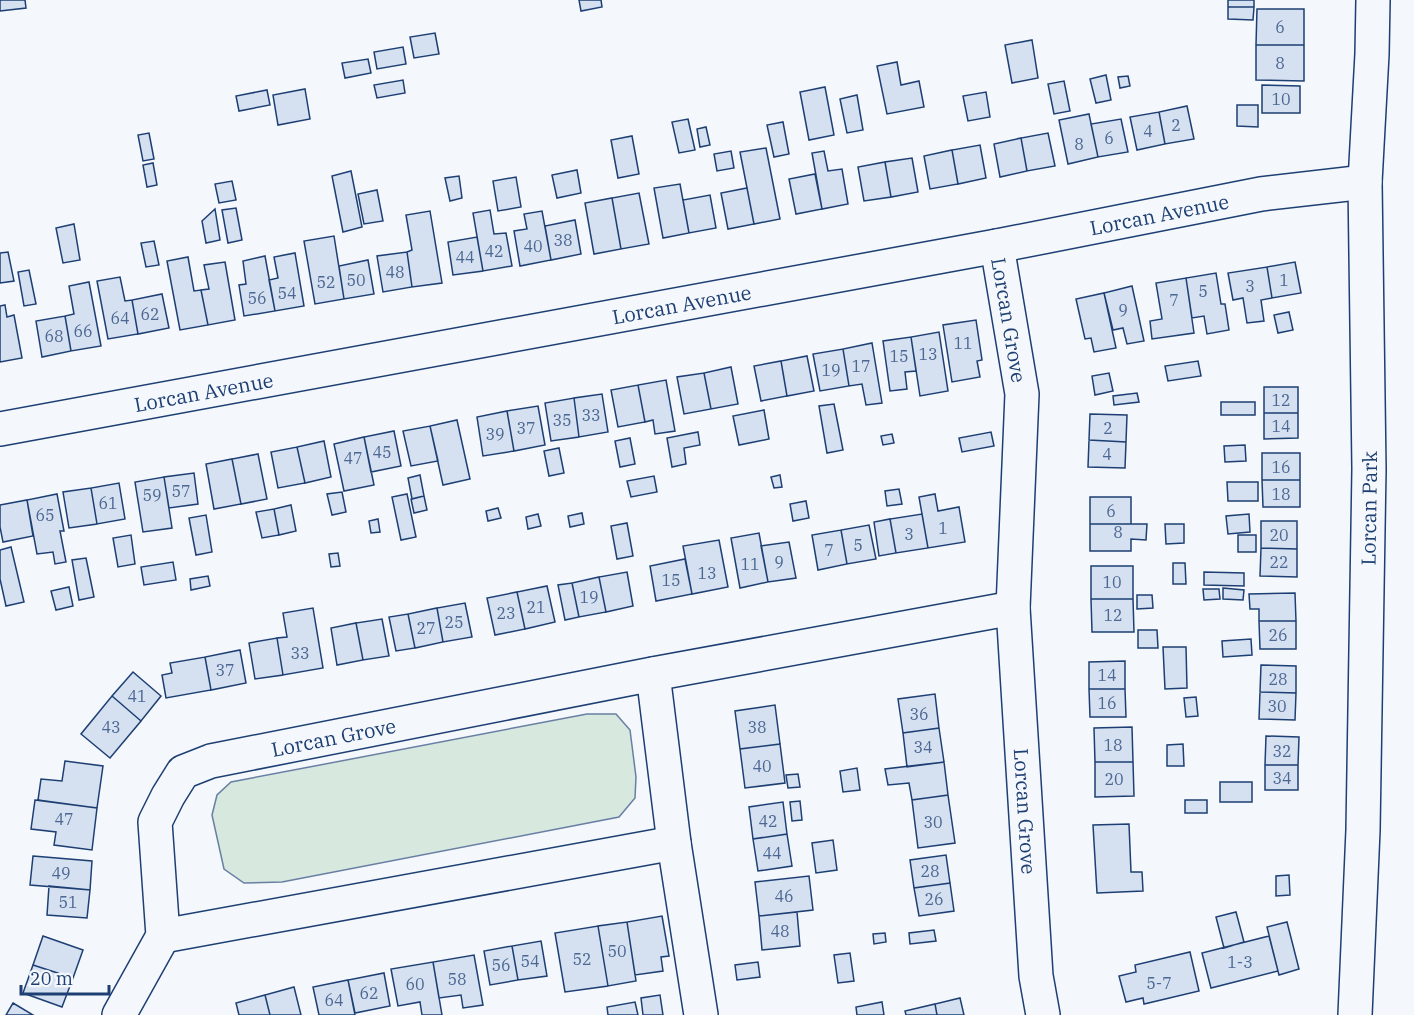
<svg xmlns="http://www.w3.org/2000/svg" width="1414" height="1015" font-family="'IBM Plex Serif',serif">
	<rect width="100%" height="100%" fill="#f4f7fb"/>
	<path fill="#d7e8df" stroke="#687fa3" stroke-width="1.5" d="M587,714H616L630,730L636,777L635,798L619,817L282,882L244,883L224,869L212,815L217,795L231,782Z"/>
	<path fill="#d5e0f0" stroke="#1d3f73" stroke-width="1.5" d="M0,0H25L26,8L0,11Z
		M579,0H601L602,7L581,11Z
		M1228,0H1254V7H1228Z
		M1228,7H1254L1253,20L1228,19Z
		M1257,9H1304V45H1256Z
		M435,33L439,54L414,58L410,37Z
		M1032,40L1038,78L1012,83L1005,45Z
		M1256,45H1304V81L1256,80Z
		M403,47L406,64L377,69L374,52Z
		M368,59L371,73L345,78L342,63Z
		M897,62L901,85L919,81L924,107L887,114L877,66Z
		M1106,75L1111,100L1096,103L1090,79Z
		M1128,76L1130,86L1120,88L1118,77Z
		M403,80L405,93L377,98L374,85Z
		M1064,81L1070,111L1054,114L1048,84Z
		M1262,85L1300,86V113H1262Z
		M825,87L834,135L809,140L800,92Z
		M305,89L310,119L278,125L273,95Z
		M267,90L270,105L239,111L236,96Z
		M986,92L990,117L968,121L963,96Z
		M857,95L863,130L847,133L840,99Z
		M1237,105H1258V127L1237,126Z
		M1187,106L1194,139L1165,144L1159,112Z
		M1159,112L1165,144L1137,150L1130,117Z
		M1089,114L1098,157L1068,164L1059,120Z
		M688,119L695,150L679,153L672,122Z
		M1121,119L1128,152L1098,157L1091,124Z
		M783,122L789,154L774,157L767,125Z
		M706,127L710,145L700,147L697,129Z
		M149,133L154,159L143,161L138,135Z
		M1048,133L1055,166L1027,171L1021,138Z
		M632,136L639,174L618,178L611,140Z
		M1021,138L1027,171L1000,177L994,144Z
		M980,145L986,178L958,184L952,150Z
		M766,148L780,219L754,224L740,152Z
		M952,150L958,184L930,189L924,156Z
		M731,151L734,168L717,171L714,154Z
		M824,151L828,171L842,169L848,204L822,209L812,153Z
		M912,158L918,192L891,197L885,162Z
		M885,162L891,197L864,201L858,167Z
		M153,163L157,185L147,187L143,165Z
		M577,170L581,193L557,198L552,175Z
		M351,171L362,227L343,232L332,176Z
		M815,174L822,209L796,214L789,179Z
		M459,176L462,198L450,201L445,178Z
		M516,177L521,207L498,211L493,181Z
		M232,181L236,200L219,203L215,184Z
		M680,184L689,233L663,238L654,188Z
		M747,188L754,224L728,229L721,193Z
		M377,190L383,221L364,224L358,194Z
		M639,193L649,244L621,249L612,198Z
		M710,195L716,228L689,233L683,200Z
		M612,198L621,249L594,254L585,203Z
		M236,208L242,240L228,243L222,210Z
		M215,209L220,240L206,243L202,221Z
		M490,210L494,234L506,233L512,266L483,271L473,213Z
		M430,211L442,283L412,287L407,252L412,250L406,215Z
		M542,211L551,260L520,266L514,231L527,229L524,214Z
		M575,220L581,254L551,260L545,226Z
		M74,224L80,260L63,263L56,228Z
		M334,236L344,299L315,304L304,241Z
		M477,237L483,271L453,275L448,242Z
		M154,241L159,265L146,267L141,243Z
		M8,252L14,281L0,283V253Z
		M407,252L412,287L383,292L377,256Z
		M295,253L304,306L275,311L269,280L278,278L274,257Z
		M265,256L275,311L244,316L239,285L246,284L243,261Z
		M188,257L194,291L201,290L208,325L180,330L167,261Z
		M368,260L374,294L344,299L339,266Z
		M225,262L235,320L208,325L201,290L209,289L204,265Z
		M1295,262L1301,293L1272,298L1267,267Z
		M1267,267L1272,298L1261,300L1264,321L1247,323L1243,298L1233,300L1228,273Z
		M29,270L36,304L24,306L18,272Z
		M1216,273L1221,304H1225L1229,330L1207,334L1204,316L1192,318L1186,278Z
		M120,277L125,301L132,300L138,334L108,339L97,281Z
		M1186,278L1194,333L1152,339L1150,321L1162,319L1156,283Z
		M89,282L101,346L71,351L65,316L74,314L69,286Z
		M1132,286L1144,341L1127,344L1123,328L1113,330L1104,293Z
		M1104,293L1116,348L1094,352L1091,338L1085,339L1076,299Z
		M162,294L169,328L138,334L132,300Z
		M5,305L7,317L14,315L22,358L0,362V306Z
		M1289,312L1293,330L1278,333L1274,315Z
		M65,316L71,351L42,357L36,321Z
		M976,320L982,360L977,361L980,377L952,382L943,325Z
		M939,332L948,391L920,396L911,337Z
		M911,337L916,371L905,372L907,389L890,391L883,341Z
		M872,343L882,403L866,405L862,384L849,386L843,349Z
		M843,349L849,386L820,391L813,354Z
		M807,356L814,391L787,396L781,361Z
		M781,361L787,396L761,401L754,366Z
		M1198,361L1201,376L1168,381L1165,366Z
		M731,367L738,404L711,409L704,373Z
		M704,373L711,409L684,414L677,377Z
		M1109,373L1113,391L1095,395L1092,376Z
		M666,380L675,431L655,434L653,420L645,422L638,385Z
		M638,385L645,422L618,427L611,390Z
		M1264,387H1298V413H1264Z
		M1137,393L1139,402L1114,405L1113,396Z
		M602,394L608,432L579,437L574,398Z
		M574,398L579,437L551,441L545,403Z
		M1221,402H1255V415H1221Z
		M834,404L843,450L827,453L819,406Z
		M538,406L545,445L514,451L507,411Z
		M764,410L769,439L739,445L733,416Z
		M507,411L514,451L483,456L477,417Z
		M1264,413H1298V438L1264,439Z
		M1090,414L1127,415L1126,442L1089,440Z
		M457,420L470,479L443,485L430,426Z
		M430,426L438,461L411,466L403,431Z
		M394,431L401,466L371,472L364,437Z
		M698,432L700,445L684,448L686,464L672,467L667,438Z
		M991,432L994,446L962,452L959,438Z
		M892,434L894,443L883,445L881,436Z
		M364,437L374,485L344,491L334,444Z
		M630,438L635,464L620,467L615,441Z
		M1089,440L1126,442L1125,468L1088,467Z
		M324,441L331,477L305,483L297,447Z
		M1245,445L1246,461L1225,462L1224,446Z
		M297,447L305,483L278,488L271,452Z
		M559,448L564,473L549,476L544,451Z
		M1262,453H1300V480H1262Z
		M258,454L267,499L241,504L232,459Z
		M232,459L241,504L214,509L206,464Z
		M194,473L198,504L169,508L164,477Z
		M420,475L424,496L412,499L408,478Z
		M780,475L782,487L774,488L771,477Z
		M654,476L657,492L631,497L627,481Z
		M164,477L172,528L143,532L135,482Z
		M1262,480H1300V507H1263Z
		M1227,482H1258V501H1228Z
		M119,483L125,519L97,524L91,488Z
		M91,488L97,524L69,528L63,492Z
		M899,489L902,504L887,506L885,491Z
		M342,492L346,512L332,515L327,494Z
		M57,494L64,531H60L66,562L55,564L53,552L37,554L27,500Z
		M407,494L416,537L401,540L392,497Z
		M935,494L938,511L959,507L965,542L928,548L919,497Z
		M424,496L427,510L414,513L411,499Z
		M1090,497H1131V524H1090Z
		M27,500L33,536L3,542L0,527V505Z
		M806,501L809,518L793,521L790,504Z
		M291,505L296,531L279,535L274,509Z
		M498,508L501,518L488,521L486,511Z
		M274,509L279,535L262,538L256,512Z
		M582,513L584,524L570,527L568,516Z
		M538,514L541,526L528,529L526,517Z
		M922,514L928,548L896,553L890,519Z
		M1249,514L1250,532L1228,534L1226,516Z
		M206,515L212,552L196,555L189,518Z
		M378,519L380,532L371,533L369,521Z
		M890,519L896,553L879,556L874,522Z
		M1261,521H1297V549L1261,548Z
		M627,523L633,556L617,559L611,526Z
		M1090,524H1147L1146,540L1131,539V551H1090Z
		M1165,524H1184V543L1166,544Z
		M869,525L876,559L847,564L841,530Z
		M841,530L847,564L818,570L812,535Z
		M759,533L768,582L740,588L731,538Z
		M131,535L135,564L118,567L113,538Z
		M1238,535H1256V552H1238Z
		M719,540L728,587L692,594L683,546Z
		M789,542L796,578L768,582L761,546Z
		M11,547L24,602L6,606L0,579V550Z
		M1261,548L1297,549V577L1260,576Z
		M338,553L340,566L331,567L329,554Z
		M86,558L94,597L79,600L72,560Z
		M685,559L692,594L656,601L650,566Z
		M173,562L176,580L144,585L141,567Z
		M1173,563H1185L1186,584H1173Z
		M1091,566H1133V599H1091Z
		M627,572L633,606L606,612L599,577Z
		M1204,572L1244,573V586L1204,585Z
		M208,576L210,586L191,590L190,579Z
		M599,577L606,612L579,617L572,583Z
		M572,583L579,617L565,620L558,585Z
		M547,586L555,622L525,629L517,592Z
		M69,587L73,606L56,610L51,591Z
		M1223,588L1244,590L1243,600L1223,599Z
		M1203,589H1219L1220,599L1204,600Z
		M517,592L525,629L495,635L487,598Z
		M1295,593L1296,621H1259V609H1250L1249,594Z
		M1137,595H1152L1153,608L1137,609Z
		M1091,599H1133L1134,632H1092Z
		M465,603L472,637L443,642L437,608Z
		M313,608L323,668L283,675L277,638L287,637L283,613Z
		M437,608L443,642L415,648L408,614Z
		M408,614L415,648L396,651L389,617Z
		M382,619L389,656L363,660L356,623Z
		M1259,621H1296V649H1260Z
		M356,623L363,660L337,665L331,628Z
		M1138,630H1157L1158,648H1138Z
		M277,638L283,675L255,679L249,643Z
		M1251,639L1252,655L1223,657L1222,641Z
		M1163,647H1186L1187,688L1165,689Z
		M240,650L246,683L211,690L205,657Z
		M205,657L211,690L166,698L162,675L172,673L170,663Z
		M1125,661V689H1089V662Z
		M1261,665L1296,666V693L1260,692Z
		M133,672L161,696L141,721L112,696Z
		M1089,689H1125L1126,717H1090Z
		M1260,692L1296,693L1295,720L1259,719Z
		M935,694L939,728L903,733L898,699Z
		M112,696L141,721L110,758L81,734Z
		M1196,697L1198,716L1186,717L1184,698Z
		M775,705L780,744L740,749L735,711Z
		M1132,727L1133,762H1095L1094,728Z
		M939,728L944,762L907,767L903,733Z
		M1266,736L1299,737L1298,765H1265Z
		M780,744L785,783L745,788L740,749Z
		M1183,744L1184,766H1167V745Z
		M65,761L103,766L97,808L38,800L41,779L62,781Z
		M944,762L948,795L912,800L909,783L888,785L885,769Z
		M1095,762H1133L1134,796L1095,797Z
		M1265,765H1298V790H1265Z
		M857,768L860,790L843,792L840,771Z
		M798,774L800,787L788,788L786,775Z
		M1220,782H1252V802H1220Z
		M948,795L955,843L918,848L912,800Z
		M35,800L97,808L92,850L54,845L56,832L31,829Z
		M1185,800H1207V813H1185Z
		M800,801L802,820L792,821L790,802Z
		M783,802L787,834L753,839L749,807Z
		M1129,824L1131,872H1142L1143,891L1097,893L1093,825Z
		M787,834L792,866L758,871L753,839Z
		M833,840L837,870L816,873L812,843Z
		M946,855L950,883L914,888L910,860Z
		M33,856L92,861L90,890L30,885Z
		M1289,875L1290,895L1276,896V876Z
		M809,876L813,910L759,916L755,882Z
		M950,883L954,911L919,916L914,888Z
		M49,886L90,890L87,918L47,915Z
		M797,912L800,946L762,950L759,916Z
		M1236,912L1244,942L1224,948L1216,917Z
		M662,916L669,956L661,957L663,971L635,975L627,922Z
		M627,922L636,981L608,986L598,926Z
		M1287,922L1299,969L1279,975L1267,927Z
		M598,926L608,986L565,992L555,933Z
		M934,930L936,941L910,944L909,933Z
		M885,933L886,942L874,944L873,934Z
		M43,936L83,950L73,978L33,965Z
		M1269,936L1278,971L1211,988L1202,953Z
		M541,941L547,976L518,980L512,946Z
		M512,946L518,980L490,985L484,951Z
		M1190,952L1199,991L1144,1004L1143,998L1126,1002L1119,976L1136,972L1135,965Z
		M850,953L854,981L838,983L834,955Z
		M474,955L483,1005L463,1008L461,995L439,998L433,962Z
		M433,962L442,1015H422L420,1002L398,1006L391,969Z
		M758,962L760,977L737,980L735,965Z
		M33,965L73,978L62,1007L23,993Z
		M384,973L390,1006L355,1013L348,980Z
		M348,980L355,1015H319L313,987Z
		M294,987L301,1015H270L265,995Z
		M265,995L270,1015H239L236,1003Z
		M660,995L663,1015H643L641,998Z
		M960,998L964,1015H937L935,1004Z
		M635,1002L638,1015H608L607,1007Z
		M882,1002L884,1015H857L856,1007Z
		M13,1003L33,1015H6Z
		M935,1004L937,1015H906L905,1011Z"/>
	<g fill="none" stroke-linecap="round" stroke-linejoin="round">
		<defs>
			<g id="minor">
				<path id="s1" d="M997,246L1022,394L1013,608L1036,976L1043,1015"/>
				<path id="s2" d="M0,429L997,246L1261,194L1365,182"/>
				<path d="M653,674L674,843L701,1015"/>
				<path d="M163,936L674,843"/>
				<path id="s3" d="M119,1015L163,936L155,822L168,796L183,772L211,761L653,674L1013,608"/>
				<path id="s4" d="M1355,1015L1363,830L1369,469L1365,182L1372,54L1373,0"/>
			</g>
		</defs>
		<use href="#minor" stroke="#1d3f73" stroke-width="36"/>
		<use href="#minor" stroke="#f4f7fb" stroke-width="33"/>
	</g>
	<g text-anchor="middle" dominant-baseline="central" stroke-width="4.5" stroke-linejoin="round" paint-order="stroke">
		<g font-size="16" fill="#4b6792">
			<text x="1280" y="27">6</text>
			<text x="1280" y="63">8</text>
			<text x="1281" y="99">10</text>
			<text x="1176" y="125">2</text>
			<text x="1148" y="131">4</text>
			<text x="1109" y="138">6</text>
			<text x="1079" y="144">8</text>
			<text x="563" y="240">38</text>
			<text x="533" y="246">40</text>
			<text x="494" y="251">42</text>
			<text x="465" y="257">44</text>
			<text x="395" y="272">48</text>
			<text x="356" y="280">50</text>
			<text x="1284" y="280">1</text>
			<text x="326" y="282">52</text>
			<text x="1250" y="286">3</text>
			<text x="1203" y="291">5</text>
			<text x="287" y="293">54</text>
			<text x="257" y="298">56</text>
			<text x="1174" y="300">7</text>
			<text x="1123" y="310">9</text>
			<text x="150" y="314">62</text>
			<text x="120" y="318">64</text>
			<text x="83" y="331">66</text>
			<text x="54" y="336">68</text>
			<text x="963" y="343">11</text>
			<text x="928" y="354">13</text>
			<text x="899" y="356">15</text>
			<text x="861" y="366">17</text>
			<text x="831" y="370">19</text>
			<text x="1281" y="400">12</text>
			<text x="591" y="415">33</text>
			<text x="562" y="420">35</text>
			<text x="1281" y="426">14</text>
			<text x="526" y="428">37</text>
			<text x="1108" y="428">2</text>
			<text x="495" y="434">39</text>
			<text x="382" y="452">45</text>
			<text x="1107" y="454">4</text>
			<text x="353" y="458">47</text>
			<text x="1281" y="467">16</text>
			<text x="181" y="491">57</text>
			<text x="1281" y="494">18</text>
			<text x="152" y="495">59</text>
			<text x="108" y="503">61</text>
			<text x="1111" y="511">6</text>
			<text x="45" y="515">65</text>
			<text x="943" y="528">1</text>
			<text x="1118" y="532">8</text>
			<text x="909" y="534">3</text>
			<text x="1279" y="535">20</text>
			<text x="858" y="545">5</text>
			<text x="829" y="550">7</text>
			<text x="779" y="562">9</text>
			<text x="1279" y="562">22</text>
			<text x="750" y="564">11</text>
			<text x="707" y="573">13</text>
			<text x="671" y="580">15</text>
			<text x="1112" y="582">10</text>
			<text x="589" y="597">19</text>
			<text x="536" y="607">21</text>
			<text x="506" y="613">23</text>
			<text x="1113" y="615">12</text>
			<text x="454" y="622">25</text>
			<text x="426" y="628">27</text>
			<text x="1278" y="635">26</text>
			<text x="300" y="653">33</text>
			<text x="225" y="670">37</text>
			<text x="1107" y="675">14</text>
			<text x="1278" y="679">28</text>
			<text x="137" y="696">41</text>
			<text x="1107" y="703">16</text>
			<text x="1277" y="706">30</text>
			<text x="919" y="714">36</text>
			<text x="111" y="727">43</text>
			<text x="757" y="727">38</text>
			<text x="1113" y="745">18</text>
			<text x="923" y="747">34</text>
			<text x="1282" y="751">32</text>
			<text x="762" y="766">40</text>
			<text x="1282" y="778">34</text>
			<text x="1114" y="779">20</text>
			<text x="64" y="819">47</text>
			<text x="768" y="821">42</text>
			<text x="933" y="822">30</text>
			<text x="772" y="853">44</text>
			<text x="930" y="871">28</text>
			<text x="61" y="873">49</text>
			<text x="784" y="896">46</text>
			<text x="934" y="899">26</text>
			<text x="68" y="902">51</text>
			<text x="780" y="931">48</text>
			<text x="617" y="951">50</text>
			<text x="582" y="959">52</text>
			<text x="530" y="961">54</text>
			<text x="1240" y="962">1-3</text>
			<text x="501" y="965">56</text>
			<text x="457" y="979">58</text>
			<text x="1159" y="983">5-7</text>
			<text x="415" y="984">60</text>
			<text x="369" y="993">62</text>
			<text x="334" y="1000">64</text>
		</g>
		<g font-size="20" fill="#1d3f73" stroke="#f4f7fb">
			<text stroke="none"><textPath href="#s2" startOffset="1179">Lorcan Avenue</textPath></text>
			<text stroke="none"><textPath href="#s2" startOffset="693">Lorcan Avenue</textPath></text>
			<text stroke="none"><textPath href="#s1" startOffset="75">Lorcan Grove</textPath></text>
			<text stroke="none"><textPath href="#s2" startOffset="207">Lorcan Avenue</textPath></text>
			<text stroke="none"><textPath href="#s4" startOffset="507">Lorcan Park</textPath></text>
			<text stroke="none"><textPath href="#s3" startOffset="417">Lorcan Grove</textPath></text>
			<text stroke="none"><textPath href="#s1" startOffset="568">Lorcan Grove</textPath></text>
		</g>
	</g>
	<path d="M21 985v9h88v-9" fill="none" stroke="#1d3f73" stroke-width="3"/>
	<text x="30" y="985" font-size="18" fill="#1d3f73" stroke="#f4f7fb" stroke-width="4.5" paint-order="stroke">20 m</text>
</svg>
